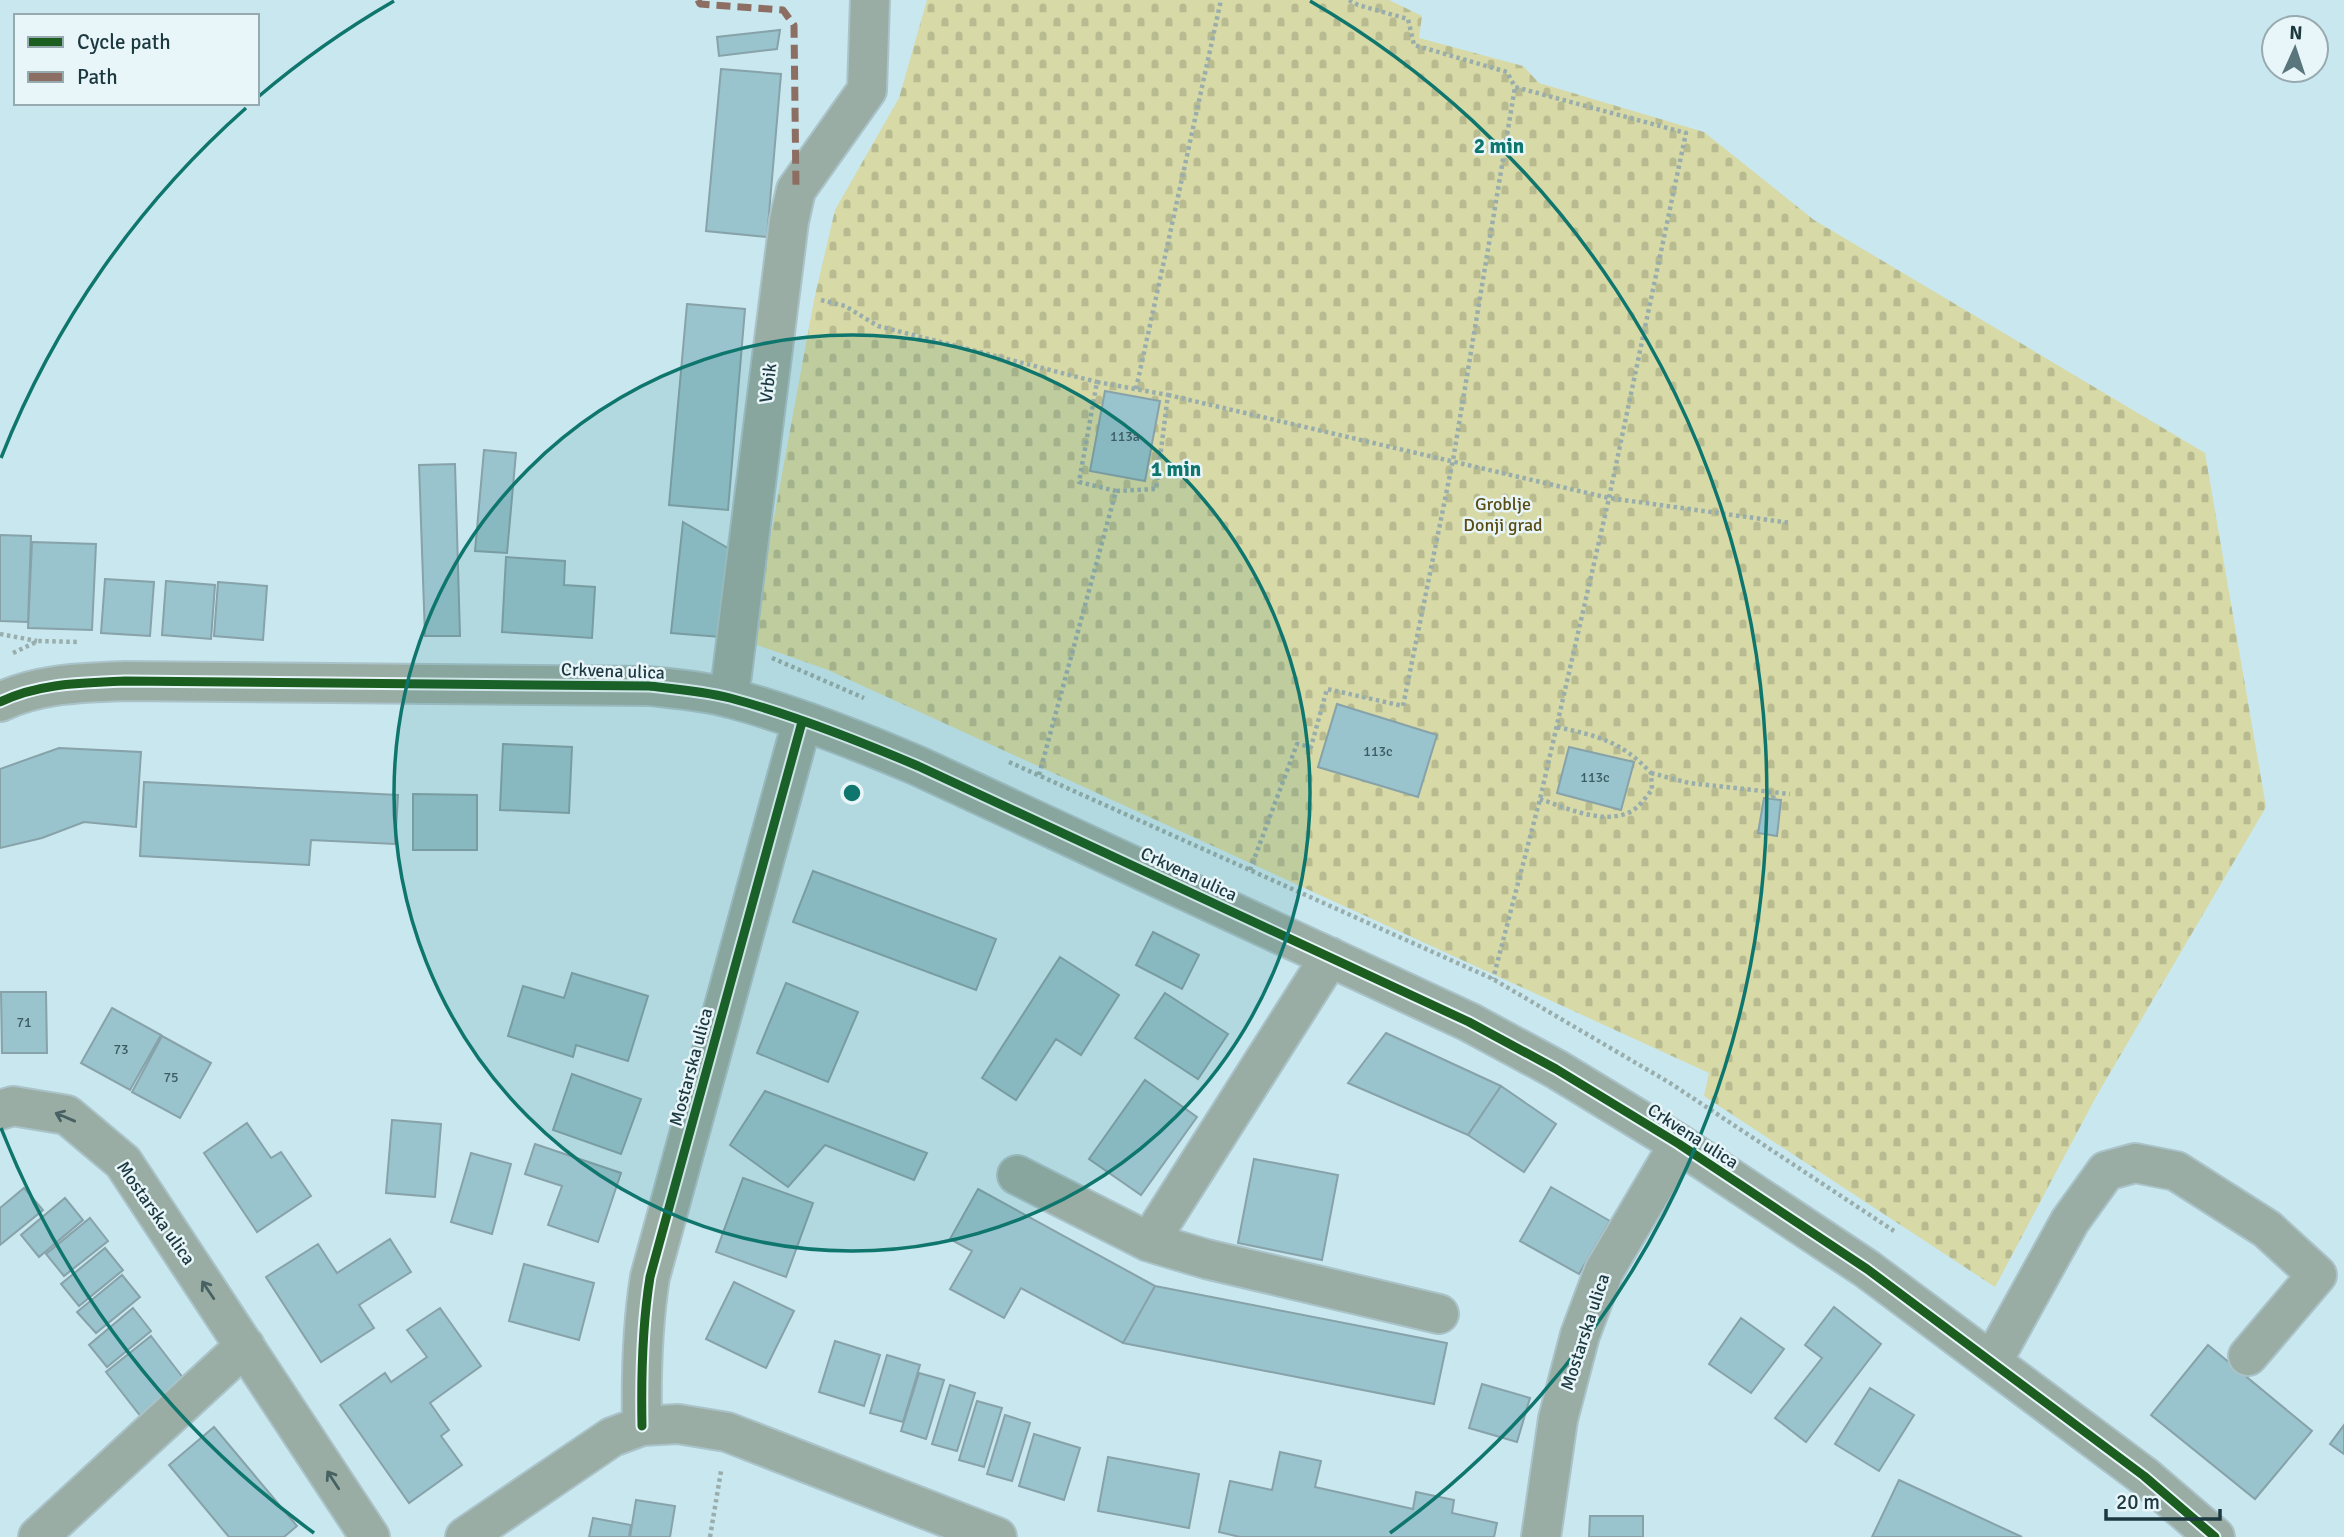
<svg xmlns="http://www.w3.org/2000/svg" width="2344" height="1537" font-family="Signika,sans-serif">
	<defs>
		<pattern id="cemetery-stones" width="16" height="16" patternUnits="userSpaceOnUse" patternTransform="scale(1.75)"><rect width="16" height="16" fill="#d7d9a6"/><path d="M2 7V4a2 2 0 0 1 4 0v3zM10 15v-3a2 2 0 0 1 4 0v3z" fill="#b8bb90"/></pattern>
	</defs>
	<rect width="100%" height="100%" fill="#c9e7ef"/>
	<path fill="url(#cemetery-stones)" d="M927,0H1389L1422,16L1419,38L1523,66L1539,83L1704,132L1814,220L2205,453L2266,807L2097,1095L1995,1287L1704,1096L1709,1073L828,670L751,643L814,300L835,210L899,98Z"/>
	<path fill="#99c3cd" stroke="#87a2a9" stroke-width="2" d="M780,30L777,49L719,56L717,37Z
		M721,69L781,74L767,237L706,231Z
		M687,304L745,309L728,510L669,505Z
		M1105,391L1160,401L1145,481L1090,471Z
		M484,450L516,453L507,553L475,551Z
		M455,464L460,636H425L419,465Z
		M683,522L733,551L721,637L671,633Z
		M0,535L31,536L28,622L0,621Z
		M32,542L96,544L92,630L28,628Z
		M506,557L565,561L564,585L595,587L592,638L502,632Z
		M105,579L154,582L150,636L101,633Z
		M166,581L215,585L211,639L162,635Z
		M218,582L267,586L263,640L214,636Z
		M1337,704L1437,735L1418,797L1318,767Z
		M503,744L572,747L569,813L500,810Z
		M1569,747L1634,762L1621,810L1557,793Z
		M59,748L141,752L136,827L84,822L42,838L0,848V769Z
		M144,782L398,795L395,844L311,840L309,865L140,856Z
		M413,794L477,795V850H413Z
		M1764,798L1781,800L1777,836L1758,833Z
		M813,871L996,939L976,990L793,922Z
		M1153,932L1199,955L1182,989L1136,965Z
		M1060,957L1119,995L1081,1055L1056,1039L1016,1100L982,1078Z
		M572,973L648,996L628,1061L576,1045L573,1057L508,1036L523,986L564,998Z
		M786,983L858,1012L828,1082L757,1053Z
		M1,992H46L47,1053H2Z
		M1165,993L1228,1034L1198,1079L1135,1038Z
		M112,1008L161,1035L130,1090L81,1063Z
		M1386,1033L1501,1086L1468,1135L1348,1083Z
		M162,1036L211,1063L180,1118L132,1092Z
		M572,1074L641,1099L621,1154L553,1130Z
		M1145,1080L1197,1117L1141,1195L1089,1159Z
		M1501,1086L1556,1124L1524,1172L1468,1135Z
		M765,1091L927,1153L914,1180L825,1145L788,1187L730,1145Z
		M392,1120L441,1124L435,1197L386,1193Z
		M247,1123L271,1158L281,1152L311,1196L257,1232L204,1153Z
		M535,1144L621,1173L598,1242L548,1225L562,1186L525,1174Z
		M471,1153L511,1164L492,1234L451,1222Z
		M1254,1159L1338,1175L1322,1260L1238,1243Z
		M743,1178L813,1203L786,1277L716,1252Z
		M1551,1187L1610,1221L1579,1274L1520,1241Z
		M24,1188L43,1210L0,1245V1208Z
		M978,1189L1155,1286L1123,1343L1021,1288L1004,1318L950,1289L972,1251L950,1239Z
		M65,1198L83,1220L39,1257L21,1235Z
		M90,1218L108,1241L64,1276L46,1254Z
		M390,1239L411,1272L359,1305L374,1328L321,1362L266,1277L318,1244L337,1273Z
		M105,1248L123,1270L79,1306L61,1284Z
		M524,1264L594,1283L579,1340L509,1321Z
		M122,1275L140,1297L96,1333L77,1312Z
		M734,1282L794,1311L766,1368L706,1339Z
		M1155,1286L1447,1343L1434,1404L1123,1343Z
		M1834,1307L1881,1344L1806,1442L1775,1418L1822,1358L1805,1345Z
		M133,1308L151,1331L107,1367L89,1345Z
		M440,1308L481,1366L430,1403L449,1430L441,1436L462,1465L409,1503L340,1405L385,1373L391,1382L427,1357L407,1330Z
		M1741,1318L1784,1349L1751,1393L1709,1364Z
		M151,1336L187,1383L142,1418L106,1372Z
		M835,1341L880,1355L864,1406L819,1392Z
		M2208,1345L2312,1431L2255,1499L2151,1415Z
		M887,1355L920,1365L903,1422L870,1413Z
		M919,1373L944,1380L926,1439L901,1431Z
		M1482,1384L1530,1398L1517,1442L1469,1428Z
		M950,1385L975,1393L957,1451L932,1444Z
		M1870,1388L1914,1415L1879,1471L1835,1444Z
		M977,1401L1002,1408L984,1467L959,1460Z
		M1005,1415L1030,1423L1012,1481L987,1474Z
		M2344,1425V1454L2330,1444Z
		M214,1427L297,1526L284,1537H229L169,1465Z
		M1034,1434L1080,1448L1064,1500L1019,1486Z
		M1280,1452L1321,1461L1315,1487L1413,1509L1416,1492L1454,1500L1452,1513L1497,1523L1494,1537H1240L1219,1532L1230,1481L1272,1490Z
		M1108,1457L1199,1474L1189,1528L1098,1511Z
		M1899,1480L2022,1537H1872Z
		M636,1500L675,1506L670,1537H630Z
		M1590,1516H1643V1537H1589Z
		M593,1518L631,1525L629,1537H589Z"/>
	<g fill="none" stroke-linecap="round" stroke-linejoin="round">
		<defs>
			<path id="minor" d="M729,698L789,221L796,190L867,90L870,0
				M0,702C39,683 82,683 125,681L649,686C676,689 703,691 730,698C794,715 857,740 918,766L1469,1022L1556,1069L1679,1144L1867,1269L2144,1476L2215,1537
				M0,1110L13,1106L67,1115L123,1162L370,1537
				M1017,1175L1149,1242L1206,1259L1439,1314
				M1149,1242L1330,957
				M1992,1362L2070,1221L2106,1171L2135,1163L2176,1171L2267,1229L2317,1275L2248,1356
				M642,1426C641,1376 642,1327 650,1277L802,722
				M38,1537L245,1346
				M465,1537L612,1437L642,1426L678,1424L727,1432L997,1537
				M1541,1537L1558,1419L1580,1335L1604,1271L1679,1144"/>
		</defs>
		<use href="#minor" stroke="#aac3c9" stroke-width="42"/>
		<path stroke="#99aeac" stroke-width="4.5" stroke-dasharray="3.5 3.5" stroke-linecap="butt" d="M1349,0L1358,5L1408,19L1414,45L1507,72L1515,87L1686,133L1609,498L1540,799L1493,979
			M821,300L845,306L878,326L1097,382
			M1136,389L1221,0
			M1168,395L1609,498L1791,523
			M0,634L37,641
			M13,653L38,641L79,642
			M772,658L864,698
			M1009,762L1493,979L1670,1083L1894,1231
			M1651,773L1689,783L1790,794
			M1039,775L1116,491L1079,482L1097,382L1168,395L1156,489L1116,491
			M1540,799C1566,808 1601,824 1628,813C1638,809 1645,798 1652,790L1651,773C1621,741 1598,736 1557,727
			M1773,799L1774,792
			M1250,870L1297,744L1311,747L1327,689L1403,706L1453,460L1515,87
			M710,1537L721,1471"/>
		<use href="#minor" stroke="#99ada5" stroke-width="38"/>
		<path stroke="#8d6e63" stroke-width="7" stroke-dasharray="14 7" stroke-linecap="butt" d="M698,0L700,4L783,10L794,25L796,190"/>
		<defs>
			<path id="cycleway" d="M0,702C39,683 82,683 125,681L649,686C676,689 703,691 730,698C794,715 857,740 918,766L1469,1022L1556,1069L1679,1144L1867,1269L2144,1476L2215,1537
				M642,1426C641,1376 642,1327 650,1277L802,722"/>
		</defs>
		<use href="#cycleway" stroke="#e8f5f9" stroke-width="13"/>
		<use href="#cycleway" stroke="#1b5e20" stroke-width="9"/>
	</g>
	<defs><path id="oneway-shaft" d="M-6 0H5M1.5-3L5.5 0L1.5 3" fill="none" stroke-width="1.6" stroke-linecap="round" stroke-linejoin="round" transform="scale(1.75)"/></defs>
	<g stroke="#486263">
		<use href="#oneway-shaft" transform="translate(65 1117) rotate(-157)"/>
		<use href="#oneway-shaft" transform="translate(208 1290) rotate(-124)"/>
		<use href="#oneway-shaft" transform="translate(333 1480) rotate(-123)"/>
	</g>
	<circle cx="852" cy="793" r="458" fill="#0f766e" fill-opacity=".12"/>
	<g fill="none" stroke="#0f766e" stroke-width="3.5">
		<circle cx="852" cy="793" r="458"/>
		<path d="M314 1533A915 915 0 0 1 1 1128M1 458A915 915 0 0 1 246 108M258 97A915 915 0 0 1 394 1M1310 1A915 915 0 0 1 1390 1533"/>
	</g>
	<g text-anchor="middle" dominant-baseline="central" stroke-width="5" stroke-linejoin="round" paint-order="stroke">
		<g font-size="14" fill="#3c5c63">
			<text x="1125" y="436">113a</text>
			<text x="1378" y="751">113c</text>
			<text x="1595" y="777">113c</text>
			<text x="24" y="1022">71</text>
			<text x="121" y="1049">73</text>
			<text x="171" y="1077">75</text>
		</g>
		<g font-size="18" fill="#1d3940" stroke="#e8f5f9">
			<text transform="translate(768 383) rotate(-83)">Vrbik</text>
			<text transform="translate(613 671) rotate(2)">Crkvena ulica</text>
			<text transform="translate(1189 874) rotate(25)">Crkvena ulica</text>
			<text transform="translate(691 1067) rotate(-75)">Mostarska ulica</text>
			<text transform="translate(1693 1136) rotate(33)">Crkvena ulica</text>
			<text transform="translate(156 1213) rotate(55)">Mostarska ulica</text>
			<text transform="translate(1585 1332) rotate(-72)">Mostarska ulica</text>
		</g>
		<g font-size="18" fill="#594d14" stroke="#e8f5f9">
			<text x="1503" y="504">Groblje<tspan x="1503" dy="21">Donji grad</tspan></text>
		</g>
	</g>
	<circle cx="852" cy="793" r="10" fill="#0f766e" stroke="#e8f5f9" stroke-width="3.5"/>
	<g font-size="21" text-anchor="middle" font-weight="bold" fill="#0f766e" stroke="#e8f5f9" stroke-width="5" stroke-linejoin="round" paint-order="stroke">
		<text x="1499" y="153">2 min</text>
		<text x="1176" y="476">1 min</text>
	</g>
	<rect x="14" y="14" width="245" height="91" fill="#e8f5f9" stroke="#97aaaf" stroke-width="2"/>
	<rect x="28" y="37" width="35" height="10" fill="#1b5e20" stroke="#97aaaf" stroke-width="2"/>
	<text x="77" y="49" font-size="21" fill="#1d3940">Cycle path</text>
	<rect x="28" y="72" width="35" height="10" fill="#8d6e63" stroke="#97aaaf" stroke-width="2"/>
	<text x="77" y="84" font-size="21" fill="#1d3940">Path</text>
	<g transform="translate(2295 49) rotate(3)"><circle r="33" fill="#e8f5f9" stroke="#97aaaf" stroke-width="2"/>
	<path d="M0-5L12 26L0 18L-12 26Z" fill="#59767d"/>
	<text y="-10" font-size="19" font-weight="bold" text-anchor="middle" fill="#1d3940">N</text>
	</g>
	<path d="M2106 1509v10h114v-10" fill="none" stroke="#1d3940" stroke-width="3.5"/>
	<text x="2116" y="1509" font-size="21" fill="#1d3940" stroke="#e8f5f9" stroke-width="5" paint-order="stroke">20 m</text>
</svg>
